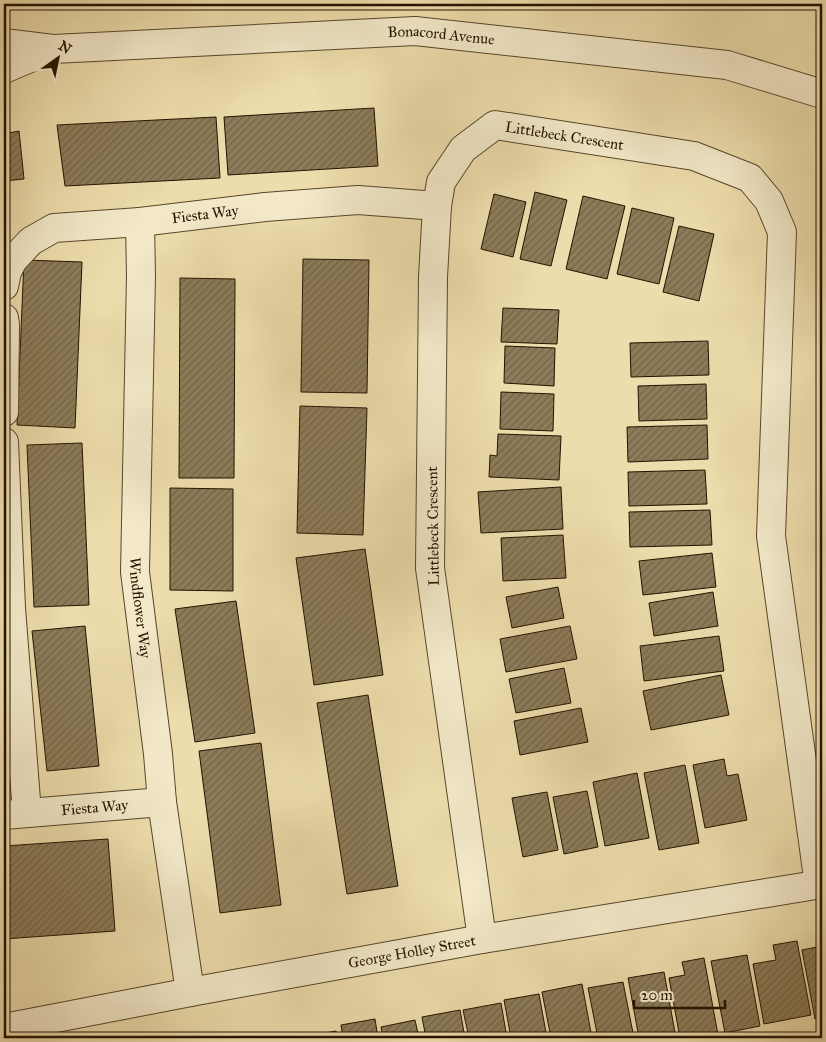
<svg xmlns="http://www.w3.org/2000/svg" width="826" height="1042" font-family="'IM FELL Great Primer',serif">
	<defs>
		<pattern id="building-hatch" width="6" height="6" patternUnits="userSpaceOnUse" patternTransform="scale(1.25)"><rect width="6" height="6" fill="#8c7c59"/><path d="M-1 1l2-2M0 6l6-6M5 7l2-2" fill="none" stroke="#726447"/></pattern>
	</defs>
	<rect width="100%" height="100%" fill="#edddac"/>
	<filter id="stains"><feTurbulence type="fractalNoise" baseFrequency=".004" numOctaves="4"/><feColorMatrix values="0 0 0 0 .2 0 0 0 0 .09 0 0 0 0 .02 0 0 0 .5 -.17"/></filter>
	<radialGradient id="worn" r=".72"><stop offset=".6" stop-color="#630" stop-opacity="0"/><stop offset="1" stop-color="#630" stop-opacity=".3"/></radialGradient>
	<path fill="url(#building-hatch)" stroke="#231300" d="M374,108L378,166L228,175L224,117Z
		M216,117L220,178L65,186L57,125Z
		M19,131L24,179L4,181V134Z
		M535,192L567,200L551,266L520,259Z
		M494,194L526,202L513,257L481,249Z
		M583,196L625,206L607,279L566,269Z
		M632,208L674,218L659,284L617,274Z
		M679,226L714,234L699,301L663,292Z
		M303,259L369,260L367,393L301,392Z
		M24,260L82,262L75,428L17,425Z
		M180,278L235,279L234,478H179Z
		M503,308L559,310L557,344L501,342Z
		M708,341L709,375L631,377L630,343Z
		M505,346L555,348L554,386L504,383Z
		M706,384L707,419L639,421L638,386Z
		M501,392L554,394L553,431L500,429Z
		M300,406L367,408L363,535L297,533Z
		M707,425L708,459L628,462L627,427Z
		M498,434L561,436L559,480L489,477L490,455L497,456Z
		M82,443L89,605L34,607L27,445Z
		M705,470L707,504L629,506L628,472Z
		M561,487L563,529L481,533L478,492Z
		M170,488L233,489V591L170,590Z
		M710,510L712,545L630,547L629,512Z
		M563,535L566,578L503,581L501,538Z
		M365,549L383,675L314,685L296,558Z
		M712,553L716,587L643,595L639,561Z
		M558,587L564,618L512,628L506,597Z
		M713,592L718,626L654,636L649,603Z
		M236,601L255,733L195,742L175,609Z
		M85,626L99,766L47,771L32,631Z
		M570,626L577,659L506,672L500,639Z
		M719,636L724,671L644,681L640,646Z
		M564,668L571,703L516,713L509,679Z
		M721,675L729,715L651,730L643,691Z
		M368,695L398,886L347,894L317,703Z
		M581,708L588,742L520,755L514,721Z
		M261,743L281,905L220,913L199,751Z
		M724,759L727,776L738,774L747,820L705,828L693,765Z
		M685,765L699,843L659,850L644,773Z
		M637,773L649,838L605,846L593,782Z
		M587,791L598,847L564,854L553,797Z
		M547,792L558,850L523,857L512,798Z
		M108,839L115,931L4,939V846Z
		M797,941L811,1015L764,1024L753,964L776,960L773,945Z
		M822,946V1018L815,1019L802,950Z
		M747,955L760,1026L725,1033L711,961Z
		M704,958L718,1035L700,1038H680L669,978L685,975L682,962Z
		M664,972L676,1038H639L628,978Z
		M623,982L634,1038H598L588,988Z
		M582,984L592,1038H551L542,992Z
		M539,994L547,1038H511L504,1000Z
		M501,1003L507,1038H469L463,1010Z
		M460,1010L465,1038H426L422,1017Z
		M375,1019L378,1038H343L341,1025Z
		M415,1020L419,1038H383L381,1027Z
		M336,1031L337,1038H299Z"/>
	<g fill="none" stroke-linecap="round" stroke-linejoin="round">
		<defs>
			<g id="minor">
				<path id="s1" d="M4,43L53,49L415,31L727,65L822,94"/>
				<path d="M4,69L51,49"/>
				<path id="s2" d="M140,222L141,276L135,572L158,754L162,802L190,992"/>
				<path id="s3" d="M4,286L7,272L13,260L31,241L54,228L140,222L265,207L358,200L437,206"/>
				<path d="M4,318L5,324L4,412"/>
				<path d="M4,442L11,608L27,813"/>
				<path id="s4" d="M4,815L162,802"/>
				<path id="s5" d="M482,939L430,568L433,277L437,206L441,182L463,149L495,125L694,156L750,178L769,201L782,232L771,536L819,885"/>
				<path id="s6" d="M4,1028L196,991L482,939L822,884"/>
			</g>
		</defs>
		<use href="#minor" stroke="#56462b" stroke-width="30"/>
		<use href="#minor" stroke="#f3e9c9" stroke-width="28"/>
	</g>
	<g text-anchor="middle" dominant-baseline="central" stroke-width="4" stroke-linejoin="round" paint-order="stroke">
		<g font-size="15" fill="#231300" stroke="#f3e9c9">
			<text stroke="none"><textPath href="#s1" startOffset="438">Bonacord Avenue</textPath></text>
			<text stroke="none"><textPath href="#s5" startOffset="911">Littlebeck Crescent</textPath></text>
			<text stroke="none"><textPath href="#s3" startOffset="232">Fiesta Way</textPath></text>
			<text transform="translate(433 526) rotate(-91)">Littlebeck Crescent</text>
			<text stroke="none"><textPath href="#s2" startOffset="386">Windflower Way</textPath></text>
			<text stroke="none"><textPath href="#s4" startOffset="91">Fiesta Way</textPath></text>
			<text stroke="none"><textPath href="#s6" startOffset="415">George Holley Street</textPath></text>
		</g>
	</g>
	<rect width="826" height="1042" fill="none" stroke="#edddac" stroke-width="20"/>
	<rect x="5" y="5" width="816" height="1032" fill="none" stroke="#231300" stroke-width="2.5"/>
	<rect x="10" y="10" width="806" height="1022" fill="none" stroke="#231300"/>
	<g transform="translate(58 58) rotate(33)" stroke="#f3e9c9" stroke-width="4" paint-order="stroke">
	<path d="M0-4L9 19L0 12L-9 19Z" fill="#231300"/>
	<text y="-8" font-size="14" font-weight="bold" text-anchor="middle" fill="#231300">N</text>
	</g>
	<path d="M634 1000v8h91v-8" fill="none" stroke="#231300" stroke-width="2.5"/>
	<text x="641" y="1000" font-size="15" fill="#231300" stroke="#f3e9c9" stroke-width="4" paint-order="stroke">20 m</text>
	<rect width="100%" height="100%" filter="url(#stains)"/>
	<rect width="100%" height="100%" fill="url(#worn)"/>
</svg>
